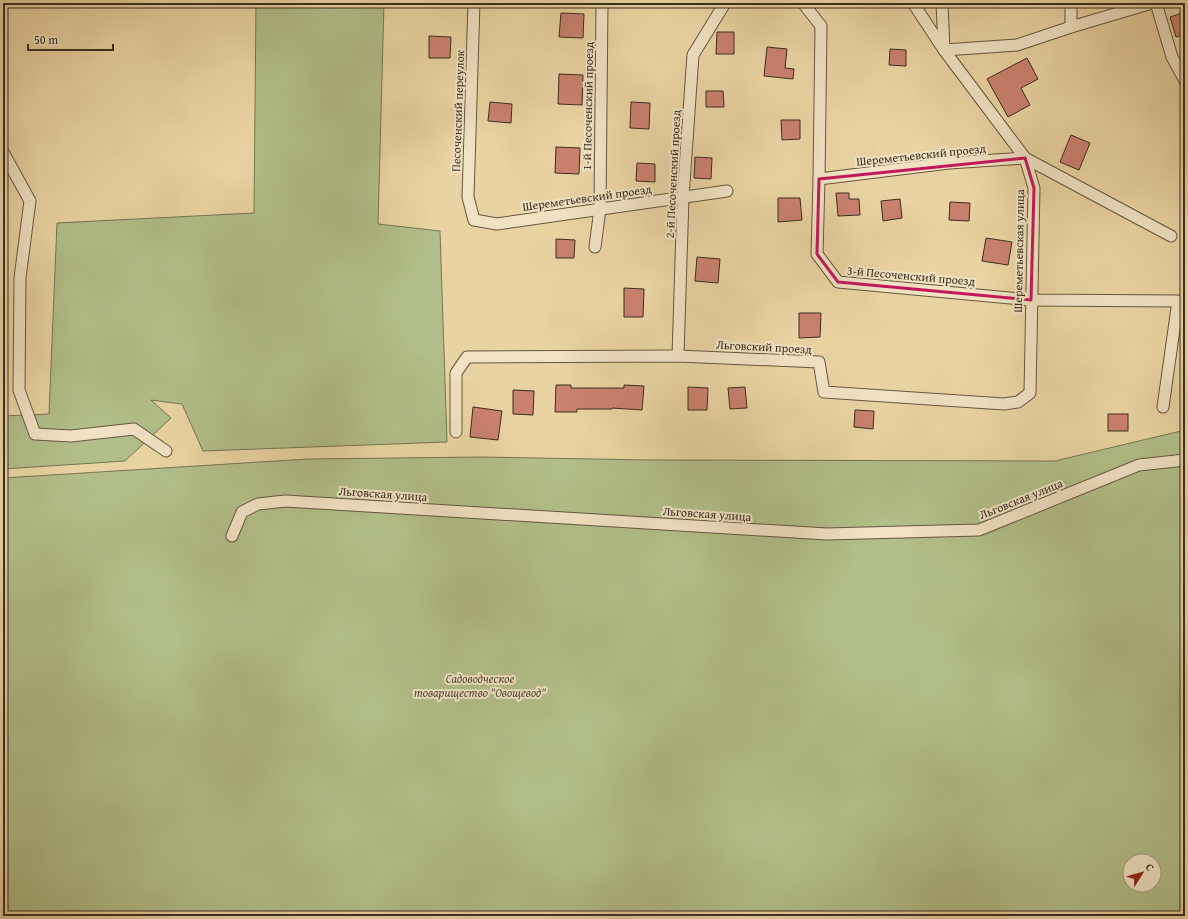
<svg xmlns="http://www.w3.org/2000/svg" width="1188" height="919" font-family="'Gentium Book Plus',serif">
<rect width="100%" height="100%" fill="#ead3a2"/>
<filter id="stains"><feTurbulence type="fractalNoise" baseFrequency=".005" numOctaves="4"/><feColorMatrix values="0 0 0 0 .2 0 0 0 0 .09 0 0 0 0 .02 0 0 0 .5 -.17"/></filter>
<radialGradient id="worn" r=".72"><stop offset=".6" stop-color="#630" stop-opacity="0"/><stop offset="1" stop-color="#630" stop-opacity=".3"/></radialGradient>
<g fill="#b1be89" stroke="#757654" fill-rule="evenodd">
<path d="M256,3H384L378,224L440,231L447,442L203,451L182,404L151,400L171,418L125,461L3,469V416L49,414L57,223L254,213Z"/>
<path d="M1185,430V916H3V478L308,459L481,457L650,460L1055,461ZM1130,861H1154V885H1130Z"/>
</g>
<g fill="#ca816f" stroke="#392e20">
<path d="M1185,12V34L1176,37L1170,17Z"/>
<path d="M561,13L584,14L583,38L559,37Z"/>
<path d="M717,32H734V54H716Z"/>
<path d="M429,36L451,37L450,58H429Z"/>
<path d="M767,47L787,49L785,68L794,69L793,79L764,76Z"/>
<path d="M890,49L906,50V66L889,65Z"/>
<path d="M1027,58L1038,79L1021,88L1030,105L1008,117L987,79Z"/>
<path d="M559,74L583,75L582,105L558,104Z"/>
<path d="M706,91H723L724,107H706Z"/>
<path d="M490,102L512,104L511,123L488,121Z"/>
<path d="M631,102L650,103L649,129L630,128Z"/>
<path d="M781,120H800V139L782,140Z"/>
<path d="M1071,135L1090,143L1079,170L1060,162Z"/>
<path d="M556,147L580,148L579,174L555,173Z"/>
<path d="M695,157L712,158L711,179L694,178Z"/>
<path d="M637,163L655,164V182L636,181Z"/>
<path d="M836,193H849V199H859L860,215L838,216Z"/>
<path d="M778,198H800L802,220L778,222Z"/>
<path d="M900,199L902,218L883,221L881,201Z"/>
<path d="M950,202L970,203L969,221L949,220Z"/>
<path d="M986,238L1012,242L1008,265L982,261Z"/>
<path d="M556,239L575,240L574,258H556Z"/>
<path d="M697,257L720,259L718,283L695,281Z"/>
<path d="M624,288L644,289L643,317H624Z"/>
<path d="M799,313H821L820,337L799,338Z"/>
<path d="M556,385H571V388H624V385L644,386L642,410L612,408V409H577V412H555Z"/>
<path d="M688,387L708,388L707,410H688Z"/>
<path d="M745,387L747,408L730,409L728,388Z"/>
<path d="M513,390L534,391L533,415L513,414Z"/>
<path d="M473,407L502,411L498,440L470,437Z"/>
<path d="M855,410L874,411L873,429L854,427Z"/>
<rect x="1108" y="414" width="20" height="17"/>
</g>
<g fill="none" stroke-linecap="round" stroke-linejoin="round">
<g stroke="#655740" stroke-width="13">
<g id="minor">
<path d="M474,3L468,197L474,220L497,224L727,191"/>
<path d="M803,3L821,26L819,179L817,254L838,282L1031,300L1178,301L1163,407"/>
<path d="M942,3L944,49"/>
<path d="M1156,3L1172,57L1185,81"/>
<path d="M1071,27V3"/>
<path d="M944,50L1017,45L1071,27L1152,3"/>
<path d="M3,152L30,201L20,278L19,390L35,434L71,436L134,429L166,451"/>
<path d="M1025,158L1171,236"/>
<path d="M819,179L949,163L1025,158"/>
<path d="M595,247L600,209L602,3"/>
<path d="M678,356L683,197L693,55L725,3"/>
<path d="M456,432V373L467,357L678,356L819,362L824,392L1004,404L1018,402L1030,393L1034,188L1025,158L944,50L913,3"/>
<path d="M232,536L242,512L258,504L285,501L827,534L979,530L1139,465L1185,460"/>
</g>
</g>
<use href="#minor" stroke="#f1e2c3" stroke-width="11"/>
</g>
<path fill="none" stroke="#c2185b" stroke-width="3" stroke-linejoin="round" d="M1025,158L1034,188L1031,300L838,282L817,254L819,179Z"/>
<g text-anchor="middle" stroke-width="4" stroke-linejoin="round" paint-order="stroke">
<g font-size="12" fill="#392e20" stroke="#f1e2c3">
<text transform="translate(588 106) rotate(-89)" y="4">1-й Песоченский проезд</text>
<text transform="translate(458 111) rotate(-88)" y="4">Песоченский переулок</text>
<text transform="translate(921 155) rotate(-6)" y="4">Шереметьевский проезд</text>
<text transform="translate(673 174) rotate(-87)" y="4">2-й Песоченский проезд</text>
<text transform="translate(587 198) rotate(-8)" y="4">Шереметьевский проезд</text>
<text transform="translate(1019 251) rotate(-89)" y="4">Шереметьевская улица</text>
<text transform="translate(911 276) rotate(5)" y="4">3-й Песоченский проезд</text>
<text transform="translate(764 347) rotate(3)" y="4">Льговский проезд</text>
<text transform="translate(383 494) rotate(4)" y="4">Льговская улица</text>
<text transform="translate(1021 499) rotate(-22)" y="4">Льговская улица</text>
<text transform="translate(707 514) rotate(4)" y="4">Льговская улица</text>
</g>
<g font-size="12" font-style="italic" fill="#514b35" stroke="#f1e2c3">
<text x="480" y="683">Садоводческое<tspan x="480" dy="14">товарищество "Овощевод"</tspan></text>
</g>
</g>
<rect width="1188" height="919" fill="none" stroke="#ead3a2" stroke-width="16"/>
<rect x="4" y="4" width="1180" height="911" fill="none" stroke="#392e20" stroke-width="2"/>
<rect x="8" y="8" width="1172" height="903" fill="none" stroke="#392e20"/>
<g transform="translate(1142 873) rotate(53)"><circle r="19" fill="#f1e2c3" stroke="#a79a82"/>
<path d="M0-3L7 15L0 10L-7 15Z" fill="#8f2418"/>
<text y="-6" font-size="11" font-weight="bold" text-anchor="middle" fill="#392e20">С</text>
</g>
<path d="M28 44v6h85v-6" fill="none" stroke="#392e20" stroke-width="2"/>
<text x="34" y="44" font-size="12" fill="#392e20" stroke="#f1e2c3" stroke-width="3" paint-order="stroke">50 m</text>
<rect width="100%" height="100%" filter="url(#stains)"/>
<rect width="100%" height="100%" fill="url(#worn)"/>
</svg>
